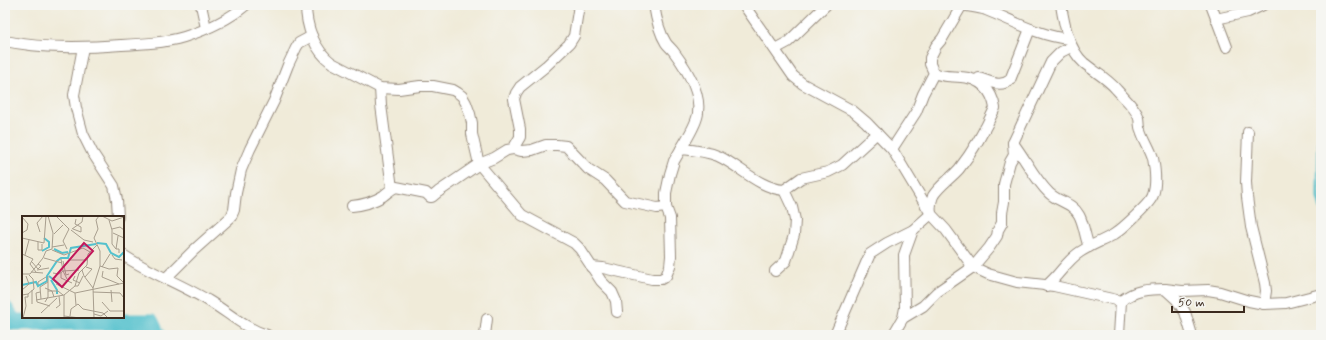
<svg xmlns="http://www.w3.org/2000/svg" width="1326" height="340" font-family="Mynerve,sans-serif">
<rect width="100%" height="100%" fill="#f6f6f2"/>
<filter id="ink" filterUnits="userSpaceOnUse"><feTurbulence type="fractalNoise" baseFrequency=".025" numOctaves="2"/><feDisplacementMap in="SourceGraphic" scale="8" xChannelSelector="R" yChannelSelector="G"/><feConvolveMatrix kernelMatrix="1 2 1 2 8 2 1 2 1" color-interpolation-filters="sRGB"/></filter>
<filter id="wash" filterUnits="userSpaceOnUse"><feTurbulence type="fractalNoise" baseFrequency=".012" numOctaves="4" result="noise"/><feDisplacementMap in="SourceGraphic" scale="16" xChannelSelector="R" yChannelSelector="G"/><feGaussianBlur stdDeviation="0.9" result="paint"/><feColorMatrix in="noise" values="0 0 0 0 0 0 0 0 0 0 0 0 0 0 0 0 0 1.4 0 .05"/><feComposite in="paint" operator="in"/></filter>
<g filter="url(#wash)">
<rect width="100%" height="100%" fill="#f0ebd9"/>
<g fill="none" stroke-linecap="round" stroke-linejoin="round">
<path stroke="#54c1cd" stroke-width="3" d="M1321,101L1319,106L1318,198L1321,209"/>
<path stroke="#54c1cd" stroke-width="17" d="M5,309L14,322H151L157,335"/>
</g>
</g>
<g filter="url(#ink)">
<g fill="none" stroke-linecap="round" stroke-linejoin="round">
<g stroke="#968a7c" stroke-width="12">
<g id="minor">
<path d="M201,5L206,28"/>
<path d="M306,5C306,26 314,50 332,63L380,88L399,89L420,86H433L453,90L458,93L462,96L466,103L470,114L472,123V134L479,164L522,215L574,243L580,249L601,281L612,292L616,301L617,312"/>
<path d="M654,5C656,18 659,32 666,43C668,46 672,49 674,52C686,68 701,92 698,113C697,124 686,140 681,149"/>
<path d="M744,5L793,76L803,84L853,111L866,122L892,149L931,214L946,230L973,267L937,292L923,306L903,318L893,335"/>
<path d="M962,5C970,7 979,7 986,10C1014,21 1039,36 1069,39"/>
<path d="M1211,5L1227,47"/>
<path d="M1216,19L1248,12L1263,5"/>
<path d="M5,41C43,49 82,48 121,45C142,44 164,43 184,37C206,30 228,20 246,5"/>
<path d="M83,47L74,95L76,108L83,134L92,152L114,186L117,200L118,217"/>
<path d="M1071,47L1061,52L1051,62L1013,143L1014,155L1010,162L1004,184V202L1002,213V223L998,230L997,236L989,248L973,267L988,274L1017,282L1054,286L1121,301L1119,335"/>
<path d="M775,49L788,42L826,5"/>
<path d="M979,78C989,81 1000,88 1010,80L1030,29"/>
<path d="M380,88L381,105L392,188"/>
<path d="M1248,132L1246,182L1247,197L1251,227L1265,283L1266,291L1264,304"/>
<path d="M1013,143C1026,160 1034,178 1049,193C1058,202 1072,202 1079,215C1084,224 1085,237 1089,247"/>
<path d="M513,149L520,137V129L514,99L516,93L520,87L546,66L569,44L574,36L579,5"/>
<path d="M892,149L916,112L923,94L934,73L930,64V58L936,46L942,39L962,5"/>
<path d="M352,206C364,205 373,202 383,196C387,193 391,189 396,187L426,193L430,197H432L438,192L479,164L494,158L507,150L513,149L521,151L532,150L546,145H557L566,146L588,169L605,180L625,201L657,208L666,207"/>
<path d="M123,255C150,273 181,284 209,301C229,313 244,328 267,335"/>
<path d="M591,267L603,268L652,279H661L666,276L670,266L671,256L670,218L666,207V193L670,174L674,161L681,149C693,150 706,151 718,156C740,166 759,188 784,190L801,178L828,172L842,165L877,133"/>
<path d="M775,271L786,261L794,235L795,220L792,207L784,190"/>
<path d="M166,278L194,250L231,217L234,210L236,193L241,170L250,149L274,101L288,65L296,48L299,43L312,36"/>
<path d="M1046,286C1059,276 1066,261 1080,252C1091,245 1102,241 1113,235C1121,230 1151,203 1153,195C1157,184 1155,169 1153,158C1150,148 1144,140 1141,130C1139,127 1140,122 1139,118C1136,108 1124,98 1117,90C1108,79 1095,72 1084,63C1069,50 1064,24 1061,5"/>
<path d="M1165,289L1182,291L1208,290L1220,292L1249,301L1264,304L1286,303L1321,294"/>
<path d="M1121,301C1134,290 1149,289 1165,289L1176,299L1185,312L1192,335"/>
<path d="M903,318L905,308L904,255L913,230"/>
<path d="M485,335L487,319"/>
<path d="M835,335L870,254L887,243L913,230L931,214C930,207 930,203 933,196C938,187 951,178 959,169C974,150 985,130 995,108C992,90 980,78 961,77C952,76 943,77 934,73"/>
</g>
</g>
<use href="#minor" stroke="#fff" stroke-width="10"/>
</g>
</g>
<g transform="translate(22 216)">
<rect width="102" height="102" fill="#f0ebd9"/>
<path fill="none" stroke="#54c1cd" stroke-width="2" d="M75,27L84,28L89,37L97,41L102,36M32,33L40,37L46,36M20,35L27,31V26L22,22M27,60L38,69M29,64L35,74V78M0,69L14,66L16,70L25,65V60L35,45L39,42H46L49,32L74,28"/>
<path fill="none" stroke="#a89e8e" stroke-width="1" d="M34,0L47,13M80,0L90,5L102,1M0,1L6,8L5,14L0,17M87,4L90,14V28L94,33H97V37M50,13L60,6L61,0M51,13L59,16V11L53,8L54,3M90,13L98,11L102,14M49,14L62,24L71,26M18,16L15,7L21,0M91,17L102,22M32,18L41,9M0,22L22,27L24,0M16,26V34H20V28M30,31L42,29M45,33L41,25L47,13M94,33L96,20M30,34L42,39L61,32L68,36M0,38L11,43L8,48L14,56M3,39L7,24M90,39L93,43L100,44M22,42L40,47M39,43L41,55L57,54M48,44H65M41,45L44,59L47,58M10,46L16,53L19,50L16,48M78,50L87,53L96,52L95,60L102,67M80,51L88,38M15,54L27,52M60,54L62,60L71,72M81,55L80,61L97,68M9,56L21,57M39,56V62L50,67M31,57L37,58L41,55L45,63M0,58H8L21,42L24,35L30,33L31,17L26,0M53,60L51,64L58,67M63,61L70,53L64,51M34,68L53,77L102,67M16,69V66L24,61M53,70H56L61,60M23,72L30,75L32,81M0,74L7,68L4,60M10,74V88M89,74L90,86M26,75H36L41,79M18,76L14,77L15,86L28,90M71,76L98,77L102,82M53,77L54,89M0,79L6,78L12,73L11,63L7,59M19,83L18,71L26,66M14,84L42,79M23,86L26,81V60M80,86L88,95H102M34,92L38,89L37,80M19,97L35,82M72,98L79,100L86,95M42,100L58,102M48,100L49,93L56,88L61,93L81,97L86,102M1,102L4,90L3,81H6V78M42,102V79L53,70L57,57L65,49L66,38L75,29M72,102L71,72L78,50V35L72,22L76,13L74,4L77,0"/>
<path fill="#c2185b" fill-opacity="0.15" stroke="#c2185b" stroke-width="2" d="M62,27L71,35L40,71L31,63Z"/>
<rect width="102" height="102" fill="none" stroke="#3b2a1e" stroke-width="2"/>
</g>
<rect width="1326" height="340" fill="none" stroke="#f6f6f2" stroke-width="20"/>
<path d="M1172 306v6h72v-6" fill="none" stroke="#3b2a1e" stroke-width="2"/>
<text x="1178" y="306" font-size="12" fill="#3b2a1e" stroke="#f6f6f2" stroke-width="3" paint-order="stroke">50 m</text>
</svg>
